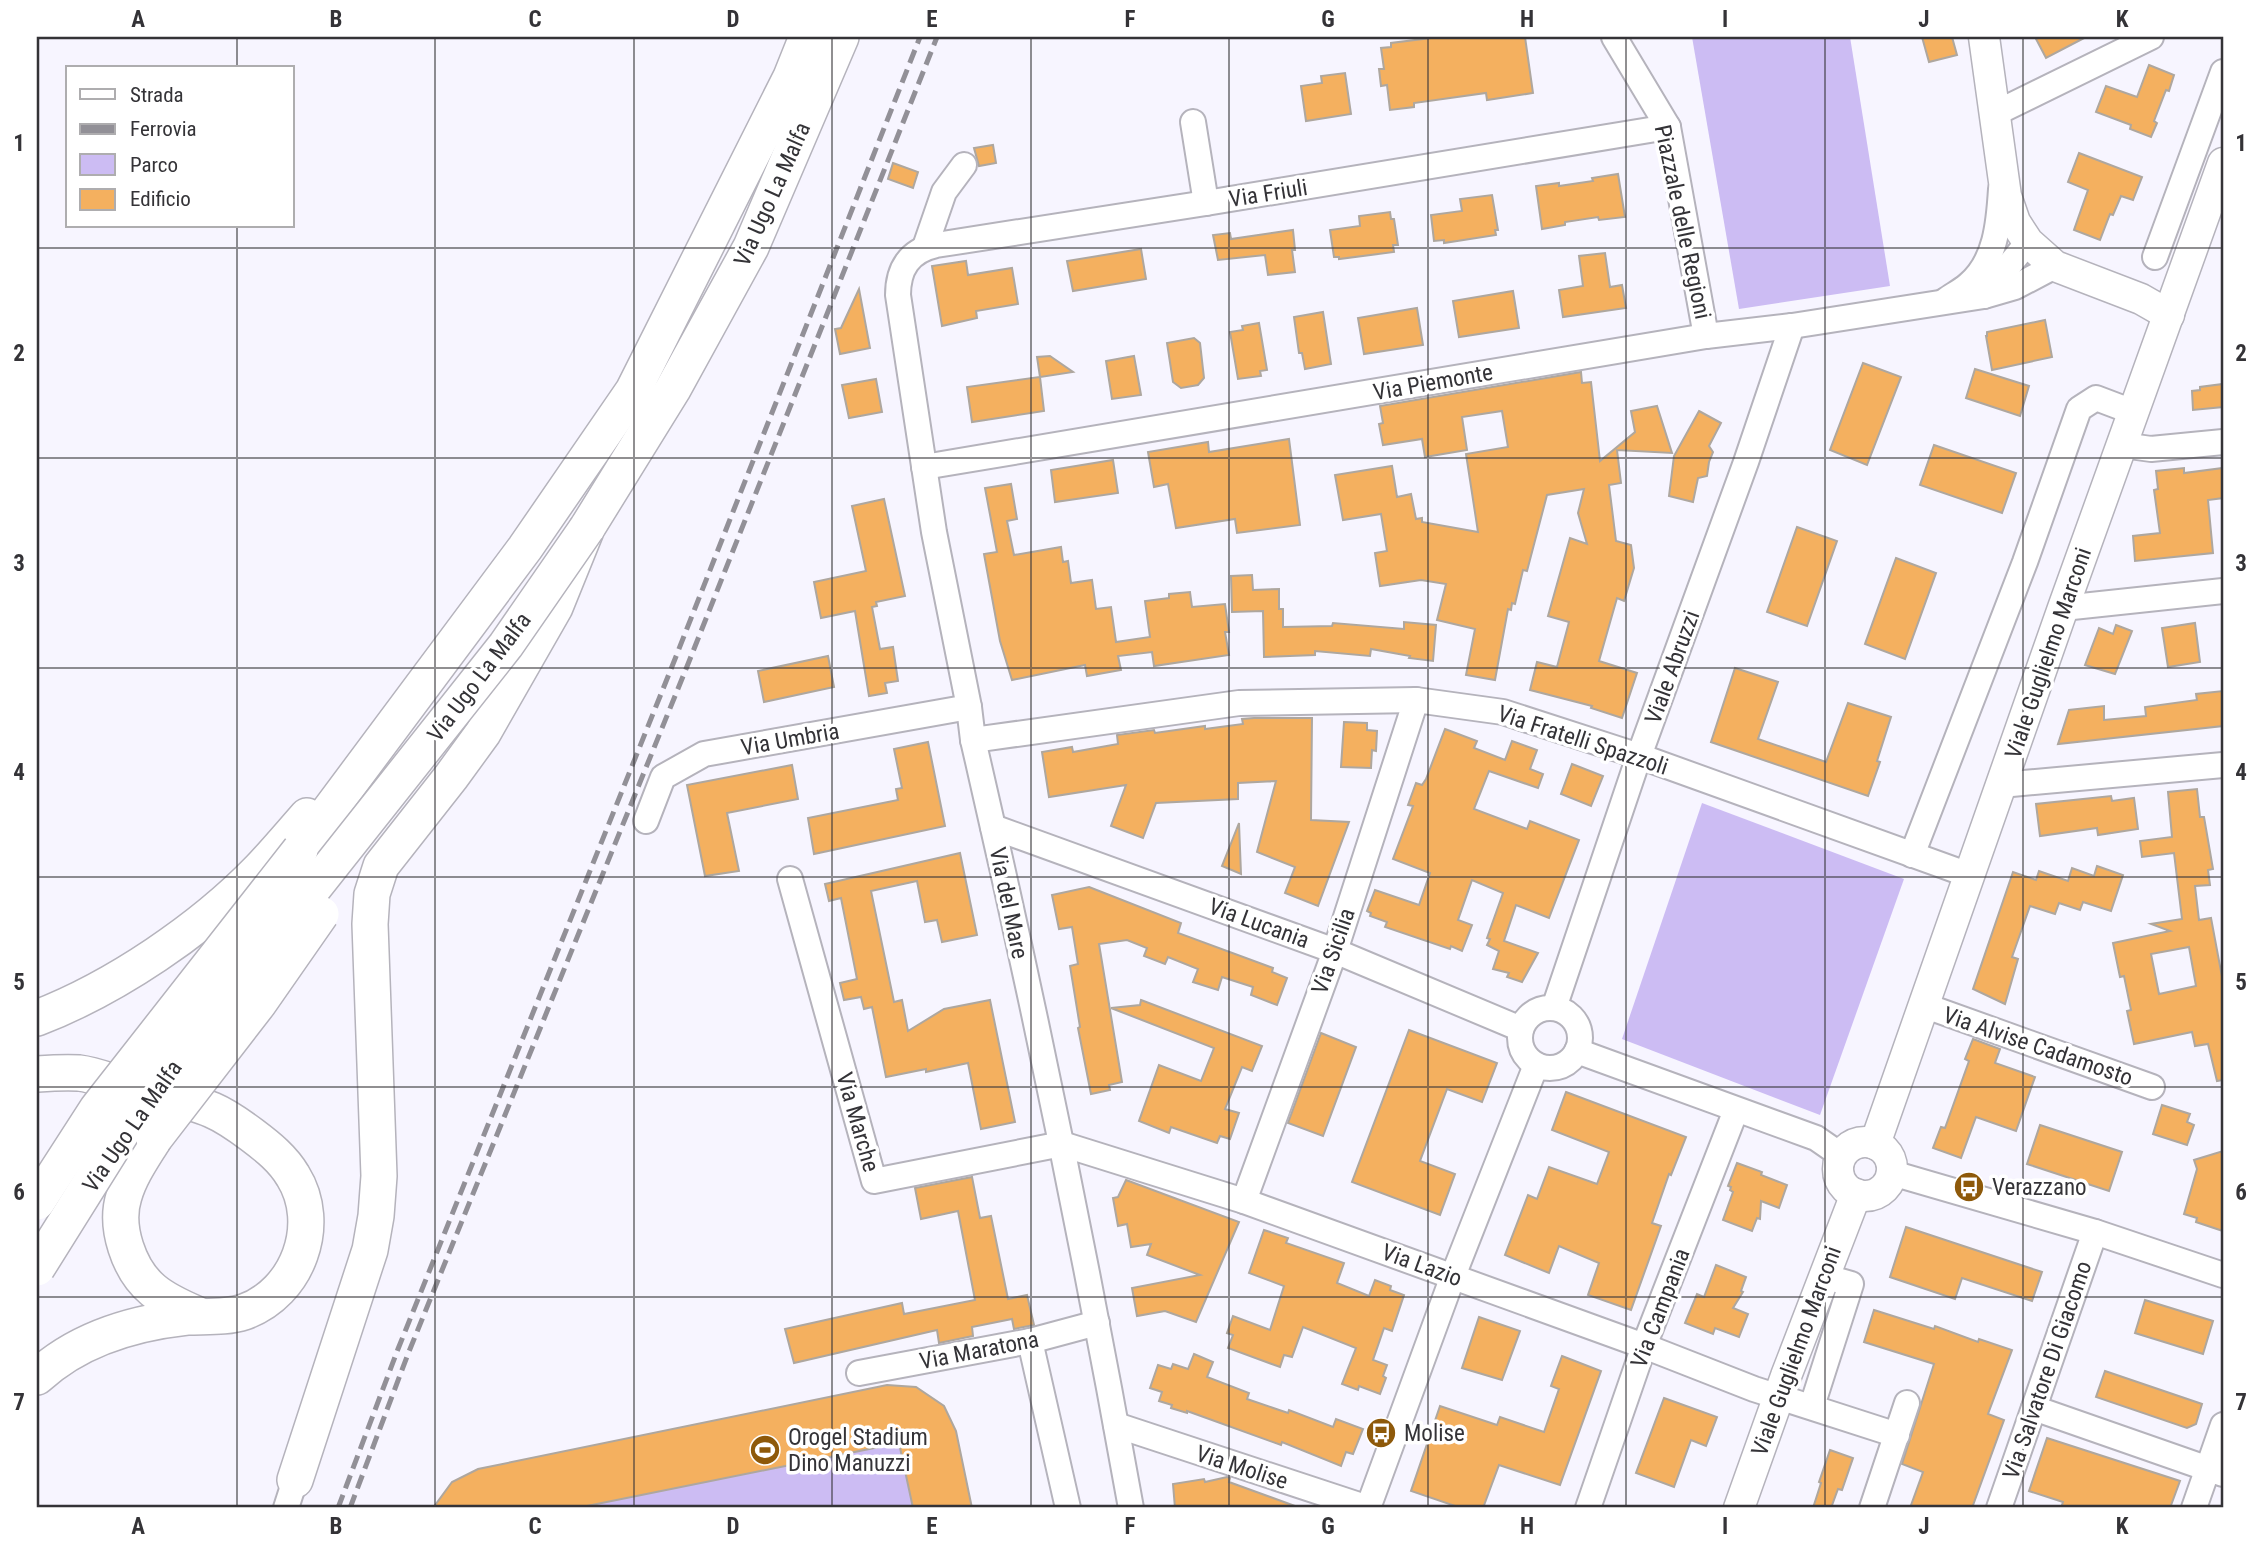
<svg xmlns="http://www.w3.org/2000/svg" width="2260" height="1545" font-family="'Roboto Condensed',sans-serif">
<rect width="100%" height="100%" fill="#f7f5ff"/>
<g fill="#ccbcf3">
<path d="M1692,37H1850L1890,286L1739,309Z"/>
<path d="M1702,803L1904,879L1820,1115L1622,1039Z"/>
<path d="M916,1387L944,1406L956,1431L972,1508H433L452,1482L478,1469Z"/>
</g>
<g fill="#f4b05f" stroke="#aea79f" stroke-width="2" fill-rule="evenodd">
<path d="M1439,37H1525L1533,93L1487,100L1486,93L1414,103V107L1390,110L1387,85L1381,86L1379,69H1384L1381,48L1391,47V43Z"/>
<path d="M1922,37H1952L1957,55L1929,62Z"/>
<path d="M2035,37H2086L2046,58Z"/>
<path d="M2149,65L2174,75L2169,91L2166,90L2154,121L2157,123L2151,137L2130,129L2131,125L2096,112L2106,86L2137,97Z"/>
<path d="M1345,73L1351,114L1306,121L1301,86L1322,83L1321,76Z"/>
<path d="M993,145L996,163L979,166L974,148Z"/>
<path d="M2079,153L2142,177L2133,200L2121,196L2113,215L2110,214L2100,240L2074,230L2088,190L2068,182Z"/>
<path d="M893,163L918,172L913,188L888,179Z"/>
<path d="M1618,174L1625,217L1599,220L1598,217L1565,222V225L1542,229L1536,186L1559,183V186L1593,181L1592,178Z"/>
<path d="M1492,195L1498,230H1495L1496,235L1444,243V240L1434,241L1431,215L1462,211L1460,199Z"/>
<path d="M1390,212L1391,219H1394L1398,245H1393L1394,252L1339,259V257H1334L1330,230L1360,226L1359,216Z"/>
<path d="M1293,230L1295,250H1292L1295,272L1268,275L1265,255L1218,260L1213,235L1230,233L1231,239Z"/>
<path d="M1141,249L1146,279L1073,291L1067,261Z"/>
<path d="M1605,253L1610,287L1622,285L1626,308L1563,317L1559,290L1583,286L1579,256Z"/>
<path d="M966,261L968,275L1012,268L1018,304L976,311L977,318L942,326L932,266Z"/>
<path d="M859,289L870,348L840,354L835,329L841,328Z"/>
<path d="M1513,291L1519,328L1459,337L1453,301Z"/>
<path d="M1417,308L1423,345L1364,354L1358,318Z"/>
<path d="M1323,312L1331,364L1305,369L1302,353H1299L1294,317Z"/>
<path d="M2045,320L2052,357L1992,370L1986,336H1987V332Z"/>
<path d="M1259,323L1267,370L1260,371L1261,376L1238,379L1230,332L1243,330L1242,326Z"/>
<path d="M1194,338L1200,343L1204,378L1198,385L1181,388L1173,382L1167,343Z"/>
<path d="M1050,356L1073,372L1040,377L1044,411L972,422L967,387L1040,377L1037,357Z"/>
<path d="M1134,356L1141,395L1112,399L1106,361Z"/>
<path d="M1863,363L1901,377L1867,465L1830,450Z"/>
<path d="M1975,369L2029,386L2020,416L1966,398Z"/>
<path d="M1581,372L1582,383L1591,382L1600,461L1635,432L1631,411L1657,406L1672,453L1617,450L1621,483L1609,485L1616,541L1631,545L1634,568L1624,601L1617,598L1599,661L1637,673L1622,718L1591,708L1592,706L1530,690L1537,662L1557,667L1569,622L1548,616L1570,538L1587,544L1578,513L1584,489L1547,495L1527,571L1523,570L1515,604L1512,603L1511,610L1508,609L1495,680L1466,675L1475,629L1437,620L1446,584L1421,580L1380,586L1375,553L1387,551L1381,514L1343,520L1335,475L1392,466L1397,497L1411,494L1416,519L1422,518V522L1478,532L1466,454L1508,447L1502,411L1462,417L1467,450L1425,457L1422,439L1383,445L1379,424L1383,423L1380,406Z"/>
<path d="M876,379L882,412L849,418L842,385Z"/>
<path d="M2223,384V407L2193,410L2192,391L2200,390V387Z"/>
<path d="M1699,411L1721,423L1709,446L1713,452L1709,462L1707,476L1698,478L1693,502L1669,496L1674,456Z"/>
<path d="M1289,439L1300,525L1237,533L1235,519L1176,528L1168,484L1154,487L1148,452L1208,442L1209,452Z"/>
<path d="M1934,445L2016,473L2002,513L1920,485Z"/>
<path d="M1113,460L1118,493L1055,502L1051,470Z"/>
<path d="M2184,468V473L2223,468V498L2208,500L2213,553L2135,561L2133,536L2160,533L2154,490L2158,489L2156,471Z"/>
<path d="M1011,484L1017,519L1007,521L1014,555L1061,547L1063,562L1068,561L1071,583L1092,580L1096,609L1111,607L1116,642L1150,637L1145,601L1169,598V594L1190,592L1192,607L1225,604L1229,632H1225L1229,655L1154,666L1152,652L1118,656L1121,670L1087,676L1085,665L1012,680L1000,641L984,554L997,552L985,488Z"/>
<path d="M884,499L905,596L876,602L877,606L872,607L880,649L893,647L898,681L885,683L887,693L869,696L855,611L821,618L814,582L866,571L852,506Z"/>
<path d="M1797,527L1837,541L1807,626L1767,612Z"/>
<path d="M1896,558L1936,573L1905,659L1865,644Z"/>
<path d="M1252,575L1253,590L1279,589V609H1283V627L1332,626L1333,623L1404,629V622L1436,625L1433,661L1409,658L1410,656L1371,649L1370,656L1315,651V655L1264,657L1263,611L1232,612L1231,576Z"/>
<path d="M2195,623L2200,662L2168,667L2162,628Z"/>
<path d="M2116,625L2132,631L2115,674L2085,665L2099,628L2113,634Z"/>
<path d="M828,656L834,687L764,702L758,671Z"/>
<path d="M1735,668L1778,682L1758,739L1826,762L1848,703L1891,717L1877,761L1880,762L1868,796L1711,742Z"/>
<path d="M2223,691V726L2058,744L2069,710L2104,706V720L2146,716L2145,707L2197,700L2196,694Z"/>
<path d="M1254,718H1312L1311,820L1349,822L1318,906L1285,893L1295,867L1257,852L1276,781L1238,783V799L1156,803L1143,838L1111,826L1126,785L1049,797L1042,752L1072,747L1073,752L1118,744L1117,735L1154,730L1155,733L1205,726V729L1243,724L1242,719Z"/>
<path d="M1344,722L1367,723V730L1377,731L1376,751L1372,750L1371,768L1341,767Z"/>
<path d="M1445,729L1477,741L1474,748L1505,760L1512,741L1537,750L1530,769L1543,774L1538,788L1489,771L1474,809L1527,829L1530,821L1579,840L1549,918L1516,905L1504,941L1538,953L1522,982L1507,977L1509,973L1493,969L1499,951L1487,945L1490,939L1487,938L1503,893L1472,880L1458,920L1472,925L1462,951L1451,946L1450,949L1385,927L1387,922L1370,916L1371,913L1367,911L1375,890L1419,905L1430,873L1393,859L1413,806L1408,805L1416,783L1422,785L1426,779Z"/>
<path d="M928,742L945,826L814,854L808,818L898,800L896,789L902,788L894,749Z"/>
<path d="M1572,764L1603,776L1591,806L1561,794Z"/>
<path d="M792,765L798,799L727,813L739,871L705,876L687,785Z"/>
<path d="M2197,789L2200,817H2204L2213,869L2208,870L2210,885L2195,886L2199,920L2211,918L2223,982V1080L2217,1081L2208,1044L2195,1046L2192,1032L2134,1044L2127,1011L2131,1010L2124,976L2120,977L2113,943L2170,931L2151,924L2182,919L2174,853L2142,857L2140,841L2172,837L2168,792ZM2189,947L2196,986L2159,994L2151,954Z"/>
<path d="M2111,796L2112,801L2134,798L2138,829L2098,835L2097,828L2040,836L2036,804Z"/>
<path d="M1239,823L1241,874L1222,866Z"/>
<path d="M960,853L977,935L942,942L937,920L925,922L917,881L871,891L894,1002L902,1000L908,1031L944,1009L990,1000L1015,1122L981,1129L968,1063L926,1072V1069L886,1077L872,1007L864,1009L861,997L844,1000L840,983L857,979L841,898L829,901L825,884Z"/>
<path d="M2097,866L2123,875L2111,911L2083,902L2080,910L2059,903L2055,914L2030,906L2012,957L2018,959L2005,1004L1973,989L2013,872L2036,880L2039,871L2068,881L2072,868L2094,876Z"/>
<path d="M1089,887L1181,923L1178,933L1273,968L1272,972L1287,978L1277,1005L1251,995L1253,987L1222,977L1218,990L1193,982L1198,969L1168,957L1165,964L1144,956L1147,948L1127,940L1099,944L1122,1082L1109,1085L1110,1090L1091,1094L1078,1028L1080,1027L1070,966L1078,964L1072,927L1059,929L1052,895Z"/>
<path d="M1141,1000L1262,1046L1252,1071L1242,1067L1225,1109L1239,1113L1230,1139L1220,1136L1217,1143L1171,1127L1169,1133L1139,1121L1159,1065L1201,1081L1214,1048L1111,1008L1140,1005Z"/>
<path d="M1409,1030L1497,1063L1482,1102L1447,1089L1420,1161L1455,1174L1440,1215L1352,1182Z"/>
<path d="M1321,1033L1356,1047L1323,1136L1288,1123Z"/>
<path d="M1973,1039L2000,1049L1995,1063L2035,1077L2016,1131L1976,1117L1961,1158L1933,1148L1941,1127L1945,1128L1969,1061L1965,1059Z"/>
<path d="M1566,1092L1686,1137L1671,1175L1669,1174L1652,1223L1661,1226L1631,1310L1588,1295L1599,1263L1559,1246L1549,1273L1505,1255L1528,1195L1537,1199L1549,1167L1597,1184L1609,1152L1552,1130Z"/>
<path d="M2162,1105L2190,1114L2187,1122L2194,1125L2187,1145L2153,1134Z"/>
<path d="M2040,1125L2122,1152L2109,1191L2027,1164Z"/>
<path d="M2223,1151V1231L2196,1222L2197,1218L2184,1214L2197,1169L2194,1160Z"/>
<path d="M1737,1163L1762,1172L1761,1175L1787,1185L1779,1208L1761,1201L1760,1219L1757,1218L1752,1231L1723,1220L1733,1192L1730,1190L1731,1187L1728,1186Z"/>
<path d="M972,1177L980,1218L991,1216L1008,1299L1027,1295L1034,1325L1014,1329L1012,1319L972,1327L973,1336L939,1343L937,1330L794,1363L785,1329L902,1303L904,1314L975,1300L958,1211L921,1219L915,1188Z"/>
<path d="M1126,1180L1239,1222L1196,1322L1165,1311L1137,1316L1132,1288L1200,1275L1147,1255L1151,1244L1131,1247L1127,1224L1118,1226L1113,1198L1118,1197Z"/>
<path d="M1906,1227L2042,1272L2032,1301L1962,1278L1955,1299L1890,1277Z"/>
<path d="M1264,1230L1288,1238L1286,1243L1344,1263L1337,1283L1369,1296L1375,1280L1391,1286L1390,1290L1404,1295L1392,1331L1384,1328L1373,1360L1387,1365L1383,1376L1386,1378L1380,1394L1359,1386L1358,1390L1342,1384L1356,1348L1303,1327L1292,1357L1284,1355L1280,1367L1228,1348L1233,1335L1227,1333L1233,1316L1270,1330L1284,1286L1249,1273Z"/>
<path d="M1716,1265L1746,1277L1741,1291L1743,1292L1733,1308L1748,1314L1739,1337L1715,1328L1713,1334L1685,1323L1697,1294L1704,1297Z"/>
<path d="M2145,1300L2213,1321L2203,1354L2135,1333Z"/>
<path d="M1874,1310L1934,1329L1935,1326L1978,1342L1979,1339L2012,1350L1988,1414L2004,1420L1972,1508H1910L1923,1472L1902,1464L1934,1364L1864,1342Z"/>
<path d="M1479,1317L1520,1331L1502,1380L1462,1368Z"/>
<path d="M1194,1354L1213,1362L1207,1377L1249,1393L1247,1399L1288,1413L1289,1410L1333,1427L1336,1419L1363,1429L1353,1454L1346,1452L1341,1466L1282,1442L1281,1445L1187,1411V1413L1171,1408L1172,1405L1159,1401L1162,1392L1150,1388L1158,1365L1171,1369L1173,1364L1188,1369Z"/>
<path d="M1562,1356L1601,1371L1560,1485L1499,1465L1483,1508H1461L1411,1491L1440,1406L1497,1425L1500,1417L1544,1432L1559,1389L1551,1386Z"/>
<path d="M2105,1371L2202,1404L2196,1424L2187,1428L2096,1397Z"/>
<path d="M887,1385L916,1387L944,1406L956,1431L972,1508H913L899,1443L577,1508H433L452,1482L478,1469Z"/>
<path d="M1664,1398L1717,1417L1706,1446L1691,1440L1674,1487L1636,1473Z"/>
<path d="M2047,1438L2180,1481L2170,1508H2061L2063,1502L2029,1491Z"/>
<path d="M1830,1450L1853,1458L1842,1490L1838,1489L1831,1508H1813L1821,1483L1819,1482Z"/>
<path d="M1227,1477L1230,1478L1229,1482L1295,1506V1508H1175L1173,1484L1204,1479L1205,1482Z"/>
</g>
<g fill="none" stroke-linecap="round" stroke-linejoin="round">
<g stroke="#b5b3bc" stroke-width="28">
<g id="minor">
<path d="M1614,37L1668,127L1706,336"/>
<path d="M1996,113L2151,37"/>
<path d="M1193,122L1206,203"/>
<path d="M925,247L944,192L964,165"/>
<path d="M2155,257L2223,72"/>
<path d="M1984,296L2028,242"/>
<path d="M1946,300C1953,295 1961,291 1968,285C1996,262 1999,222 2001,189"/>
<path d="M2122,445L2151,449L2223,442"/>
<path d="M924,467L1706,336L1792,326L1984,296L2015,287L2055,266"/>
<path d="M2063,608L2223,591"/>
<path d="M973,740L1239,703L1416,700L1503,712L1639,756L1969,875"/>
<path d="M2001,785L2223,765"/>
<path d="M646,821L663,777L704,754L969,707"/>
<path d="M993,827L1335,951L1521,1029"/>
<path d="M1912,855L2025,562L2079,409L2096,398L2133,412"/>
<path d="M790,879L874,1181L1062,1144L1244,1201L1644,1346L1754,1389L1897,1435"/>
<path d="M1923,1005L2152,1087"/>
<path d="M1554,1008L1639,756L1746,462L1792,326"/>
<circle cx="1550" cy="1038" r="30"/>
<path d="M1577,1051L1816,1138L1842,1156"/>
<path d="M1892,1173L2095,1232L2223,1275"/>
<path d="M1244,1201L1335,951L1416,700"/>
<path d="M1030,1341L1068,1508"/>
<path d="M859,1373L1030,1341L1097,1323"/>
<path d="M1812,1406L1851,1284L1823,1276"/>
<path d="M2034,1408L2223,1474"/>
<path d="M1116,1425L1368,1508"/>
<path d="M286,1508L295,1480"/>
<path d="M1131,1508C1085,1251 1032,994 973,740L969,707L934,532L898,295C898,269 909,251 936,245L1206,203L1668,127"/>
<path d="M1368,1508L1453,1276L1536,1065"/>
<path d="M1588,1508L1644,1346L1736,1110"/>
<path d="M1872,1508L1907,1403"/>
<path d="M1999,1508L2095,1232"/>
<path d="M2194,1508L2223,1425"/>
</g>
</g>
<g stroke="#b5b3bc" stroke-width="33">
<g id="major">
<path d="M1984,37L2006,196L2015,222L2028,242L2055,266L2141,299L2169,315"/>
<circle cx="1865" cy="1169" r="27"/>
<path d="M1875,1144L2063,608L2223,163"/>
<path d="M1739,1508L1786,1376L1856,1194"/>
</g>
</g>
<g stroke="#b5b3bc" stroke-width="38">
<g id="highway">
<path d="M300,850L525,548L633,391L791,77L807,37"/>
<path d="M37,1018C115,988 202,929 260,869C276,852 292,833 307,816"/>
<path d="M37,1074C51,1073 65,1072 79,1073C96,1075 114,1083 130,1087C157,1095 187,1099 212,1110C226,1116 240,1126 252,1135C268,1147 283,1159 293,1176C323,1224 298,1293 244,1312C226,1318 206,1316 187,1317C132,1323 78,1339 37,1377"/>
<path d="M154,1139C143,1157 130,1175 124,1196C114,1227 129,1270 153,1290C167,1302 185,1309 201,1316"/>
<path d="M295,1480L370,1250L376,1216L379,1176L370,924L372,894L381,866L451,777L483,733L555,607L587,528L673,389L751,247L841,37"/>
</g>
</g>
<use href="#minor" stroke="#fff" stroke-width="24"/>
<use href="#major" stroke="#fff" stroke-width="30"/>
<use href="#highway" stroke="#fff" stroke-width="35"/>
<g stroke="#929097" stroke-width="5" stroke-dasharray="14 7" stroke-linecap="butt">
<path d="M338,1508L398,1349L675,659L920,37"/>
<path d="M350,1508L408,1354L688,664L937,37"/>
</g>
<g stroke="#b5b3bc" stroke-width="38" stroke-linecap="butt">
<g id="highway-bridge">
<path d="M154,1139L259,1003L321,914"/>
<path d="M37,1202L97,1109L300,850"/>
<path d="M37,1268L129,1121L506,645L587,528"/>
</g>
</g>
<use href="#highway-bridge" stroke="#fff" stroke-width="35"/>
</g>
<path fill="none" stroke="#343337" stroke-width="2" stroke-opacity="0.55" d="M237,37V68M435,37V1508M634,37V1508M832,37V1508M1031,37V1508M1229,37V1508M1428,37V1508M1626,37V1508M1825,37V1508M2023,37V1508M237,226V1508M37,248H2223M37,458H2223M37,668H2223M37,877H2223M37,1087H2223M37,1297H2223"/>
<defs>
<g id="bus-disc" transform="scale(1.575)"><circle r="9.5" fill="#8e590a" stroke="#fff"/><path d="M-5-6H5V4H4V6H2V4H-2V6H-4V4H-5ZM-3.5-4V0h7V-4ZM-3.5 1.2v1.5H-2V1.2ZM2 1.2v1.5H3.5V1.2Z" fill="#fff"/></g>
<g id="stadium-disc" transform="scale(1.575)"><circle r="9.5" fill="#8e590a" stroke="#fff"/><path d="M0-5a6.5 5 0 1 0 0 10a6.5 5 0 1 0 0-10ZM-3.5-1.8h7v3.6h-7Z" fill="#fff"/></g>
</defs>
<g fill-rule="evenodd">
<use href="#bus-disc" x="1969" y="1187"/>
<use href="#bus-disc" x="1381" y="1433"/>
<use href="#stadium-disc" x="765" y="1450"/>
</g>
<g text-anchor="middle" stroke-width="7" stroke-linejoin="round" paint-order="stroke">
<g font-size="23" fill="#343337" stroke="#fff">
<text transform="translate(1268 193) rotate(-9)" y="8">Via Friuli</text>
<text transform="translate(772 194) rotate(-66)" y="8">Via Ugo La Malfa</text>
<text transform="translate(1683 222) rotate(78)" y="8">Piazzale delle Regioni</text>
<text transform="translate(1433 382) rotate(-10)" y="8">Via Piemonte</text>
<text transform="translate(2048 653) rotate(-71)" y="8">Viale Guglielmo Marconi</text>
<text transform="translate(1672 667) rotate(-70)" y="8">Viale Abruzzi</text>
<text transform="translate(479 677) rotate(-53)" y="8">Via Ugo La Malfa</text>
<text transform="translate(790 739) rotate(-10)" y="8">Via Umbria</text>
<text transform="translate(1583 740) rotate(18)" y="8">Via Fratelli Spazzoli</text>
<text transform="translate(1009 903) rotate(78)" y="8">Via del Mare</text>
<text transform="translate(1259 923) rotate(20)" y="8">Via Lucania</text>
<text transform="translate(1333 951) rotate(-71)" y="8">Via Sicilia</text>
<text transform="translate(2038 1046) rotate(19)" y="8">Via Alvise Cadamosto</text>
<text transform="translate(858 1122) rotate(74)" y="8">Via Marche</text>
<text transform="translate(132 1126) rotate(-55)" y="8">Via Ugo La Malfa</text>
<text transform="translate(1422 1265) rotate(20)" y="8">Via Lazio</text>
<text transform="translate(1660 1308) rotate(-69)" y="8">Via Campania</text>
<text transform="translate(979 1350) rotate(-11)" y="8">Via Maratona</text>
<text transform="translate(1796 1351) rotate(-70)" y="8">Viale Guglielmo Marconi</text>
<text transform="translate(2047 1370) rotate(-71)" y="8">Via Salvatore Di Giacomo</text>
<text transform="translate(1242 1467) rotate(18)" y="8">Via Molise</text>
</g>
<g font-size="23" fill="#343337" stroke="#fff" text-anchor="start">
<text x="1992" y="1195">Verazzano</text>
<text x="1404" y="1441">Molise</text>
<text x="788" y="1445">Orogel Stadium<tspan x="788" dy="26">Dino Manuzzi</tspan></text>
</g>
</g>
<rect width="2260" height="1545" fill="none" stroke="#ffffff" stroke-width="77"/>
<rect x="66" y="66" width="228" height="161" fill="#ffffff" stroke="#aeadaf" stroke-width="2"/>
<rect x="80" y="89" width="35" height="10" fill="#ffffff" stroke="#aeadaf" stroke-width="2"/>
<text x="130" y="102" font-size="21" fill="#343337">Strada</text>
<rect x="80" y="124" width="35" height="10" fill="#929097" stroke="#aeadaf" stroke-width="2"/>
<text x="130" y="136" font-size="21" fill="#343337">Ferrovia</text>
<rect x="80" y="154" width="35" height="21" fill="#ccbcf3" stroke="#aeadaf" stroke-width="2"/>
<text x="130" y="172" font-size="21" fill="#343337">Parco</text>
<rect x="80" y="189" width="35" height="21" fill="#f4b05f" stroke="#aeadaf" stroke-width="2"/>
<text x="130" y="206" font-size="21" fill="#343337">Edificio</text>
<rect x="38" y="38" width="2184" height="1468" fill="none" stroke="#343337" stroke-width="2.5"/>
<g font-size="23" text-anchor="middle" font-weight="bold" fill="#343337">
<text x="138" y="27">A</text>
<text x="336" y="27">B</text>
<text x="535" y="27">C</text>
<text x="733" y="27">D</text>
<text x="932" y="27">E</text>
<text x="1130" y="27">F</text>
<text x="1328" y="27">G</text>
<text x="1527" y="27">H</text>
<text x="1725" y="27">I</text>
<text x="1924" y="27">J</text>
<text x="2122" y="27">K</text>
<text x="19" y="151">1</text>
<text x="2241" y="151">1</text>
<text x="19" y="361">2</text>
<text x="2241" y="361">2</text>
<text x="19" y="571">3</text>
<text x="2241" y="571">3</text>
<text x="19" y="780">4</text>
<text x="2241" y="780">4</text>
<text x="19" y="990">5</text>
<text x="2241" y="990">5</text>
<text x="19" y="1200">6</text>
<text x="2241" y="1200">6</text>
<text x="19" y="1410">7</text>
<text x="2241" y="1410">7</text>
<text x="138" y="1534">A</text>
<text x="336" y="1534">B</text>
<text x="535" y="1534">C</text>
<text x="733" y="1534">D</text>
<text x="932" y="1534">E</text>
<text x="1130" y="1534">F</text>
<text x="1328" y="1534">G</text>
<text x="1527" y="1534">H</text>
<text x="1725" y="1534">I</text>
<text x="1924" y="1534">J</text>
<text x="2122" y="1534">K</text>
</g>
</svg>
